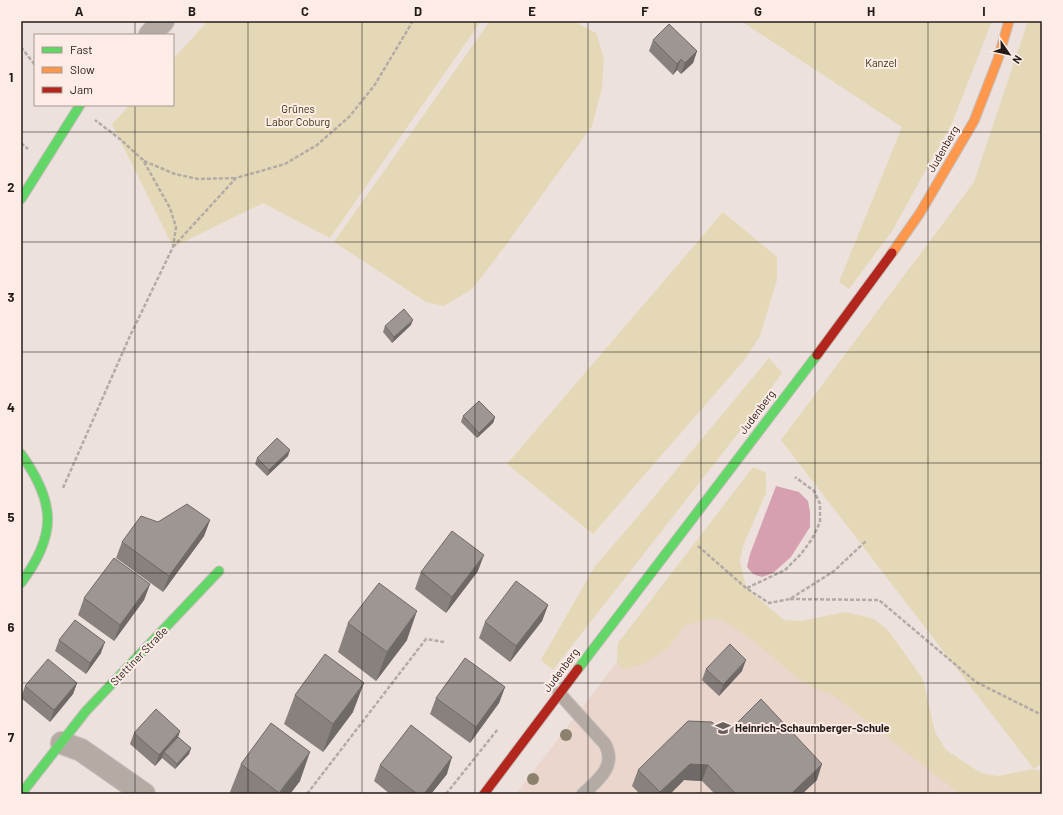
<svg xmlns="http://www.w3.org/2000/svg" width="1063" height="815" font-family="Barlow,sans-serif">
<rect width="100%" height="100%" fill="#ece1dc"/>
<path fill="#ead6cc" d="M682,577L964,794H516Z"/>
<g fill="#e5d8b6">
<path d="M208,21H481L330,238L263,203L173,247L112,124L130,105H173V59Z"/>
<path d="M490,21H573L596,33L604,58L602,88L592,126L494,261L472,289L444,306L426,302L334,242Z"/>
<path d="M741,21H992L953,121L892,231L849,289L839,282L902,127Z"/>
<path d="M1028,21H1042V763L1034,769L1042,772V794H960L836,697L802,682L754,641L722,620L711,618L684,626L669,647L644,664L624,669L617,663L618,643L753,467L766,473V493L743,546L740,561L746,588L784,620L802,621L845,612L874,619L888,630L923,679L935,732L946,750L981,773L998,776L1034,769L781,440L974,182Z"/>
<path d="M723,212L777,257V280L760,336L746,358L593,534L507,464Z"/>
<path d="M769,358L782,373L739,432L553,670L541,660L595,566L634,521Z"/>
</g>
<path fill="#d6a0b1" d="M776,486L799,492L808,501L810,512V527L791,557L773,573L762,577L753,574L747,567L750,554Z"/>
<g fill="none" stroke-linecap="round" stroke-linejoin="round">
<g stroke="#c6beba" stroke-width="14">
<path id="lane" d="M559,693L605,744C617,766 598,780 583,794"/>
</g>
<g stroke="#c6beba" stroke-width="24">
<g id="street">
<path d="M150,35L163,21"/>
<path d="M62,743L81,750L144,794"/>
</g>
</g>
<g stroke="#c6beba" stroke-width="11">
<g id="fast">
<path d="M21,199L80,105"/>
<path d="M21,454C56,503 57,535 21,583"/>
<path d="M578,669L817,355"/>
<path d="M21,794L86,711L219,571"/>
</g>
</g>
<g stroke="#c6beba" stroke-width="11">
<path id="slow" d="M892,253L920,213L974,121L998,59L1009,21"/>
</g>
<g stroke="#c6beba" stroke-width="11">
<g id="jam">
<path d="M817,355L892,253"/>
<path d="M484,794L578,669"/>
</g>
</g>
<g stroke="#b3aba6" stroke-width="2.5" stroke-dasharray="4 2" stroke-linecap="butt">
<path d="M21,47L35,65"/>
<path d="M21,143L28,149"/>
<path d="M144,161L175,174L198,179L236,178"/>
<path d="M173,247L236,178L285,164L317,145L349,117L374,86L413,21"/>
<path d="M63,488L129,338L173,247L176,227L170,208L143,160L120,139L95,120"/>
<path d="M698,546L746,588L769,603L790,599L834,571L866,541"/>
<path d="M747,588L785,570L801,554L812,539L820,522V504L814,491L795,477"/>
<path d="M790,599L879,600L976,682L1042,715"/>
<path d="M307,794L426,639L444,642"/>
<path d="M446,794L498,729"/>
</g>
<use href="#lane" stroke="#b4aba4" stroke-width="12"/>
<use href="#street" stroke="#b4aba4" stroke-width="22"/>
<use href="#fast" stroke="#63d668" stroke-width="9"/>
<use href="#slow" stroke="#ff974d" stroke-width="9"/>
<use href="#jam" stroke="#b3261e" stroke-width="9"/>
</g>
<g fill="#8b816d">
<circle cx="566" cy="735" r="6"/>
<circle cx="533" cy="779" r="6"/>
</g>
<g fill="#88817e">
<path d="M653,40L697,51L693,63L681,74L677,70L673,75L649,51Z"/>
<path d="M411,325L392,343L383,332L385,326Z"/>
<path d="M463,416L495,417L493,423L477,438L461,422Z"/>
<path d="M288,456L267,476L255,464L257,458Z"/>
<path d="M210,520L204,536L163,592L116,558L122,542L158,522Z"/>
<path d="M478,571L446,613L415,589L421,572Z"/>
<path d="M150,584L144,600L114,641L78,615L84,598Z"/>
<path d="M548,605L542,621L510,662L479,638L485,622Z"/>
<path d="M348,623L407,640L376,681L338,652Z"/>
<path d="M59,640L101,653L86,674L55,651Z"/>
<path d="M706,669L742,671L719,696L702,680Z"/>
<path d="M77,683L73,694L50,722L21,698L25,686Z"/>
<path d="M505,687L499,703L470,743L430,714L436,698Z"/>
<path d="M295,695L353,712L323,752L284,724Z"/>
<path d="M180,731L178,737L191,748L189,754L175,769L162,758L155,766L130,744L134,733Z"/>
<path d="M724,736L817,780L802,794H715L702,781L684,780L670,794H640L632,786L638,770Z"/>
<path d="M241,764L300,781L290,794H232L230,792Z"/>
<path d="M380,765L447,774L431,794H390L374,781Z"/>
</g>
<g fill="#6f6967">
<path d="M697,51L693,63L681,74L685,63Z"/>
<path d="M681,59L677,70L673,75L677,64Z"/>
<path d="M413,320L411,325L392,343L394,337Z"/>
<path d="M495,417L493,423L477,438L479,433Z"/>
<path d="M290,450L288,456L267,476L269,470Z"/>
<path d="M210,520L204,536L163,592L169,576Z"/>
<path d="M484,555L478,571L446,613L452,597Z"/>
<path d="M150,584L144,600L114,641L120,625Z"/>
<path d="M548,605L542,621L510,662L516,646Z"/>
<path d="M417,611L407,640L376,681L387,652Z"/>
<path d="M105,642L101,653L86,674L90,663Z"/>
<path d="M746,660L742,671L719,696L723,685Z"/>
<path d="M77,683L73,694L50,722L54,710Z"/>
<path d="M364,683L353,712L323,752L333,724Z"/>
<path d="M505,687L499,703L470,743L476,727Z"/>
<path d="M180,731L176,743L164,752L162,758L155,766L159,755Z"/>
<path d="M191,748L189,754L175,769L177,764Z"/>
<path d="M310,752L300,781L290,794H279Z"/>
<path d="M452,757L447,774L431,794H424Z"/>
<path d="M690,764L708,765L702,781L684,780L670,794H659L660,792Z"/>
<path d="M822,764L817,780L802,794H791Z"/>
</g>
<g fill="#9e9693" stroke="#6f6967">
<path d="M669,24L697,51L685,63L681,59L677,64L653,40Z"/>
<path d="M404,309L413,320L394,337L385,326Z"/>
<path d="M479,401L495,417L479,433L463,416Z"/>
<path d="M277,438L290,450L269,470L257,458Z"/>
<path d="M187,504L210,520L169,576L122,542L141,516L158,522Z"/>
<path d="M452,531L484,555L452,597L421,572Z"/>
<path d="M114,558L150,584L120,625L84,598Z"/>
<path d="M516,581L548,605L516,646L485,622Z"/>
<path d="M379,583L417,611L387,652L348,623Z"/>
<path d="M75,620L105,642L90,663L59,640Z"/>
<path d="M730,644L746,660L723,685L706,669Z"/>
<path d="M325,654L364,683L333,724L295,695Z"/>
<path d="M465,658L505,687L476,727L436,698Z"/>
<path d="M48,659L77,683L54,710L25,686Z"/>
<path d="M761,699L822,764L791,794H736L708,765L690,764L660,792L638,770L688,721L712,722L724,736Z"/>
<path d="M156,709L180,731L159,755L134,733Z"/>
<path d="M271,723L310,752L279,793L241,764Z"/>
<path d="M411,725L452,757L424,794H417L380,765Z"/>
<path d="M178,737L191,748L177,764L164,752Z"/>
</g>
<path fill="none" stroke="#231b18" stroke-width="1" stroke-opacity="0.55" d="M135,21V35M248,21V794M362,21V794M475,21V794M588,21V794M701,21V794M815,21V794M928,21V794M135,105V794M21,132H1042M21,242H1042M21,352H1042M21,463H1042M21,573H1042M21,683H1042"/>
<defs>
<g id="school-bare" transform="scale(1.2)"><path d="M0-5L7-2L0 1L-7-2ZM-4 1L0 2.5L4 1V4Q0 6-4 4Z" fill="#69605d" stroke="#fdece5" stroke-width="2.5" paint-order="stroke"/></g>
</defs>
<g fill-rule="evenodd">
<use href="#school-bare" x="723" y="728"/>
</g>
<g text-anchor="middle" stroke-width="4" stroke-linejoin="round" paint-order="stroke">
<g font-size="11" fill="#3b3212" stroke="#fdece5">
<text x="881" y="67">Kanzel</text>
<text x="298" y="113">Grünes<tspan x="298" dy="13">Labor Coburg</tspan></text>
</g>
<g font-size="11" fill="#231b18" stroke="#fdece5">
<text transform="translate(943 149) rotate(-60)" y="4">Judenberg</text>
<text transform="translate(757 412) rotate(-53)" y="4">Judenberg</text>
<text transform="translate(139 656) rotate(-46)" y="4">Stettiner Straße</text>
<text transform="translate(561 670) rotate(-53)" y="4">Judenberg</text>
</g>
<g font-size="11" font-weight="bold" fill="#231b18" stroke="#fdece5" text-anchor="start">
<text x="735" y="732">Heinrich-Schaumberger-Schule</text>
</g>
</g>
<rect width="1063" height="815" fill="none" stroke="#fdece5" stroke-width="44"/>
<rect x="34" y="34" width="140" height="72" fill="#fdece5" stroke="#a69893"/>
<rect x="42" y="47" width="20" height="6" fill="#63d668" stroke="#a69893"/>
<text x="70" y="54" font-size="12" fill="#231b18">Fast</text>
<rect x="42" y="67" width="20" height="6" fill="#ff974d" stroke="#a69893"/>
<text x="70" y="74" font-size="12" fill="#231b18">Slow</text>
<rect x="42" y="87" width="20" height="6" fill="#b3261e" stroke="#a69893"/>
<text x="70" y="94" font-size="12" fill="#231b18">Jam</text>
<g transform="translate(1009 54) rotate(124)" stroke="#fdece5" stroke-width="3" paint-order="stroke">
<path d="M0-3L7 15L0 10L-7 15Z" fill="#231b18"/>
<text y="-6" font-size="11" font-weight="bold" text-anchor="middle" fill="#231b18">N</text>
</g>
<rect x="22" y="22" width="1019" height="771" fill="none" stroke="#231b18" stroke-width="1.5"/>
<g font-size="13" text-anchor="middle" font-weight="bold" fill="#231b18">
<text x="79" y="16">A</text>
<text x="192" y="16">B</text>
<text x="305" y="16">C</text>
<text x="418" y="16">D</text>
<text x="532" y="16">E</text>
<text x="645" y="16">F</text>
<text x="758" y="16">G</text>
<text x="871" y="16">H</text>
<text x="984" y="16">I</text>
<text x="11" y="82">1</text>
<text x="11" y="192">2</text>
<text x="11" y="302">3</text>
<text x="11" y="412">4</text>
<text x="11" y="522">5</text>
<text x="11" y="632">6</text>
<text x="11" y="742">7</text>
</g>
</svg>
